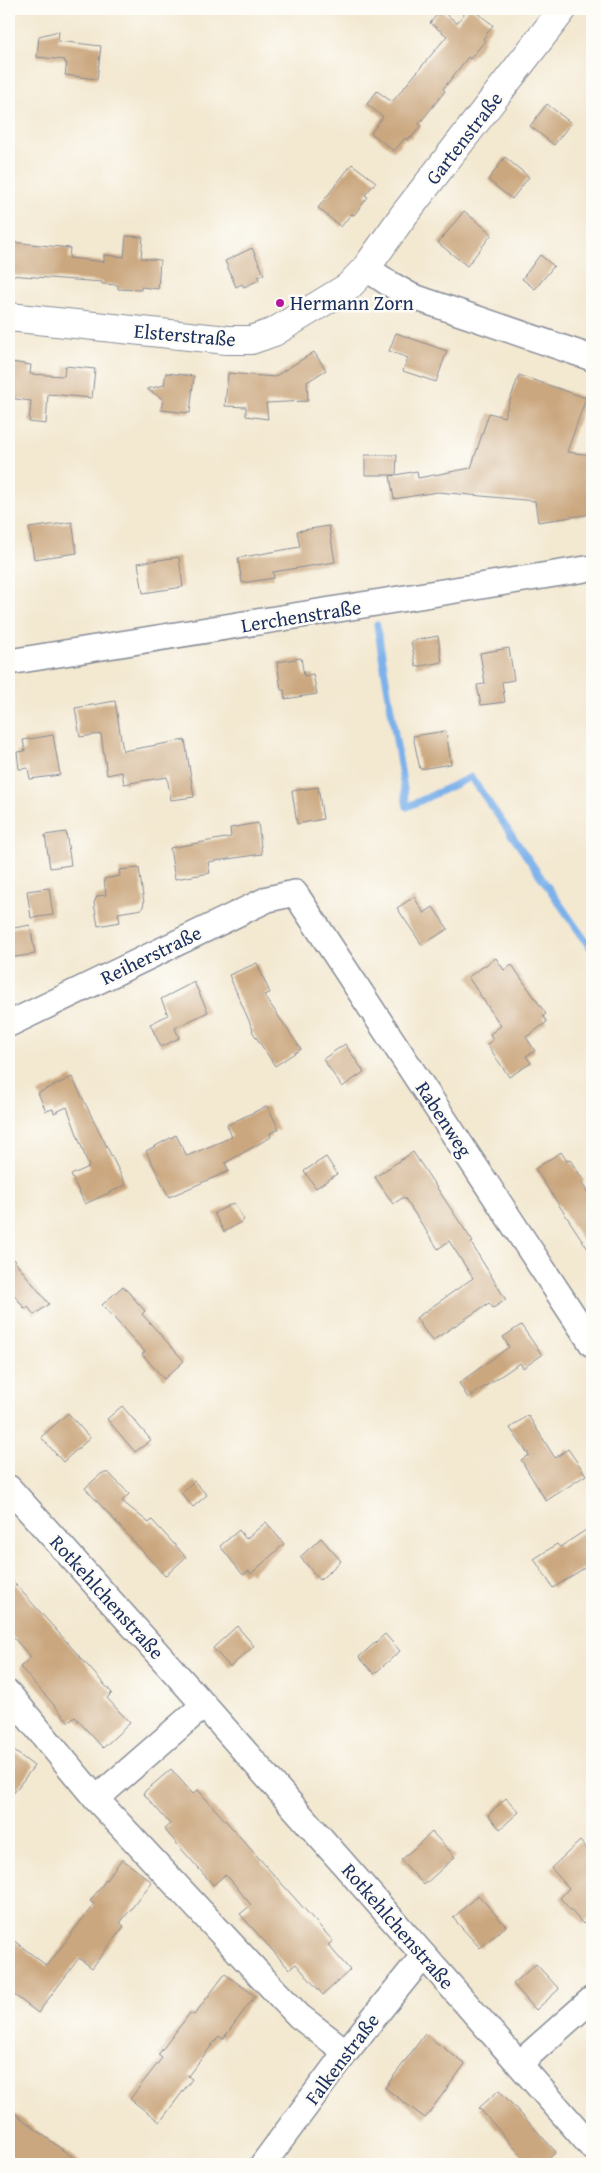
<svg xmlns="http://www.w3.org/2000/svg" width="601" height="2173" font-family="'Gentium Book Plus',serif">
<rect width="100%" height="100%" fill="#fdfcf7"/>
<filter id="ink" filterUnits="userSpaceOnUse"><feTurbulence type="fractalNoise" baseFrequency=".02" numOctaves="2"/><feDisplacementMap in="SourceGraphic" scale="10" xChannelSelector="R" yChannelSelector="G"/><feConvolveMatrix kernelMatrix="1 2 1 2 8 2 1 2 1" color-interpolation-filters="sRGB"/></filter>
<filter id="wash" filterUnits="userSpaceOnUse"><feTurbulence type="fractalNoise" baseFrequency=".0096" numOctaves="4" result="noise"/><feDisplacementMap in="SourceGraphic" scale="20" xChannelSelector="R" yChannelSelector="G"/><feGaussianBlur stdDeviation="1.12" result="paint"/><feColorMatrix in="noise" values="0 0 0 0 0 0 0 0 0 0 0 0 0 0 0 0 0 1.4 0 .05"/><feComposite in="paint" operator="in"/></filter>
<g filter="url(#wash)">
<rect width="100%" height="100%" fill="#f3e8d0"/>
<g fill="none" stroke-linecap="round" stroke-linejoin="round">
<path stroke="#7bb1ea" stroke-width="7" d="M377,625L407,807L471,777L592,950"/>
</g>
<g id="blocks">
<g fill="#cba77f">
<path d="M468,9H472L493,25L483,39L485,41L470,59L468,57L443,89L445,91L419,124L421,126L411,138L409,137L407,140L405,138L394,151L371,133L383,117L367,104L377,91L392,102L447,36L430,23L441,10L457,23Z"/>
<path d="M59,31L58,41L101,46L97,79L65,75L67,63H65V60L37,57L39,36Z"/>
<path d="M547,104L571,123L554,145L530,126Z"/>
<path d="M505,157L529,177L512,199L488,180Z"/>
<path d="M352,164L376,182L365,195L368,197L354,215L351,214L341,227L318,208Z"/>
<path d="M464,211L492,234L467,266L438,243Z"/>
<path d="M126,236L143,237L141,258L160,260L158,289L141,287V290L118,289V285L102,284V282L9,275L11,242L70,248L69,258L104,262V255L124,257Z"/>
<path d="M252,248L264,274L258,277L259,280L244,287L242,284L236,287L225,261Z"/>
<path d="M540,255L554,266L535,289L522,279Z"/>
<path d="M396,333L447,351L436,382L403,371L408,358L389,351Z"/>
<path d="M314,352L326,370L307,382L308,401L266,403L268,419L246,416V407L225,406L228,373L274,377Z"/>
<path d="M11,362L31,365L30,374L64,376L65,366L95,369L92,398L48,394L46,424L29,422L31,401L9,398V364Z"/>
<path d="M166,373L194,376L190,413L161,410L163,399L147,389L164,385Z"/>
<path d="M519,375L586,398L567,452L592,455V514L538,522L535,501L438,492L394,499L390,476L395,475H365V455H397L396,475L417,471L418,478L471,468L489,413L504,417Z"/>
<path d="M72,522L77,553L34,559L29,528Z"/>
<path d="M329,526L335,562L273,572L274,578L242,583L238,558L300,547L297,531Z"/>
<path d="M179,557L183,587L143,593L138,563Z"/>
<path d="M438,636L442,662L416,667L411,641Z"/>
<path d="M509,648L514,680L502,682L505,702L481,705L477,685L485,684L480,653Z"/>
<path d="M301,658L304,676L313,674L317,694L285,699L284,690H281L277,662Z"/>
<path d="M115,701L123,751L185,740L194,797L171,800L167,777L124,784L122,772L107,775L101,734L80,737L75,708Z"/>
<path d="M446,731L451,764L420,769L413,736Z"/>
<path d="M53,735L60,775L30,779L28,768L19,769L17,752L25,751L23,740Z"/>
<path d="M318,787L323,819L297,824L292,791Z"/>
<path d="M258,823L262,854L208,862L210,873L175,879L170,848L231,837L230,828Z"/>
<path d="M66,832L71,865L50,868L45,835Z"/>
<path d="M139,868L144,903L142,909L118,913L120,922L98,926L94,903L97,896L106,895L104,879L120,876L119,870Z"/>
<path d="M49,888L53,915L31,918L27,891Z"/>
<path d="M414,897L424,913L433,907L448,929L422,945L397,908Z"/>
<path d="M30,925L35,954L9,958V929Z"/>
<path d="M496,958L504,970L512,965L546,1014L543,1016L547,1022L526,1037L535,1051L526,1056L531,1063L509,1077L487,1044L493,1040L490,1034L501,1026L468,977Z"/>
<path d="M257,963L270,993L264,995L301,1049L275,1066L252,1031L253,1030L229,975Z"/>
<path d="M194,982L208,1012L175,1028L179,1038L161,1047L150,1024L168,1015L161,999Z"/>
<path d="M345,1044L364,1072L342,1087L323,1059Z"/>
<path d="M72,1077L126,1185L85,1204L71,1175L89,1167L67,1107L54,1113L53,1109L46,1111L38,1093Z"/>
<path d="M267,1106L279,1129L270,1133L271,1137L225,1163L229,1171L169,1197L146,1151L176,1135L187,1156L232,1137L227,1125Z"/>
<path d="M413,1152L473,1242L471,1243L506,1300L493,1308L489,1303L432,1341L416,1318L473,1278L449,1241L438,1249L404,1197L393,1204L375,1177Z"/>
<path d="M561,1152L567,1161L570,1160L584,1181L582,1183L592,1199V1255L535,1169Z"/>
<path d="M326,1157L337,1174L316,1188L304,1171Z"/>
<path d="M234,1203L244,1220L224,1232L214,1213Z"/>
<path d="M9,1254L49,1304L34,1315L28,1307L25,1309L9,1288Z"/>
<path d="M123,1286L145,1311L142,1314L184,1361L164,1379L142,1354L145,1352L102,1305Z"/>
<path d="M521,1325L542,1355L523,1368L520,1363L468,1398L459,1383L509,1347L503,1337Z"/>
<path d="M122,1406L151,1440L135,1452L107,1419Z"/>
<path d="M68,1413L90,1438L63,1462L41,1437Z"/>
<path d="M528,1415L555,1458L568,1449L586,1475L546,1501L521,1460L529,1455L510,1428Z"/>
<path d="M102,1473H109L129,1494L122,1501L149,1523L152,1520L186,1557L165,1576L85,1488Z"/>
<path d="M194,1481L207,1495L193,1507L181,1493Z"/>
<path d="M266,1522L284,1544L251,1574L249,1571L243,1575L220,1546L239,1530L246,1539Z"/>
<path d="M592,1526V1563L553,1588L534,1559L557,1544L560,1547Z"/>
<path d="M321,1538L341,1561L320,1580L300,1557Z"/>
<path d="M9,1577L112,1693L107,1698L130,1723L103,1748L75,1717L69,1722L20,1667L31,1657L9,1633Z"/>
<path d="M237,1626L254,1646L230,1667L213,1648Z"/>
<path d="M385,1634L400,1651L374,1674L359,1657Z"/>
<path d="M9,1747L34,1766L9,1799Z"/>
<path d="M171,1769L193,1794L198,1790L333,1941L328,1945L350,1970L323,1995L296,1964L289,1969L240,1914L251,1905L230,1879L225,1875L213,1885L164,1829L170,1824L143,1793Z"/>
<path d="M506,1798L519,1812L500,1829L488,1815Z"/>
<path d="M432,1832L455,1857L424,1885L401,1860Z"/>
<path d="M580,1841L592,1854V1915L583,1924L560,1898L569,1888L551,1868Z"/>
<path d="M122,1859L152,1882L120,1923L124,1926L92,1968L79,1958L38,2013L9,1991V1937L47,1966L94,1904L90,1901Z"/>
<path d="M478,1895L506,1926L480,1948L453,1918Z"/>
<path d="M536,1964L559,1989L536,2010L513,1984Z"/>
<path d="M225,1974L255,1996L223,2039L219,2036L188,2076L192,2079L160,2122L130,2099L162,2058L158,2055L190,2013L194,2015Z"/>
<path d="M425,2034L465,2064L425,2118L385,2088Z"/>
<path d="M499,2090L556,2152L543,2164H529L479,2108Z"/>
<path d="M9,2109L81,2164H20L9,2155Z"/>
</g>
</g>
</g>
<g filter="url(#ink)">
<use href="#blocks" fill-opacity="0" stroke="#878c97" stroke-width="1"/>
<g fill="none" stroke-linecap="round" stroke-linejoin="round">
<g stroke="#878c97" stroke-width="28">
<g id="minor">
<path d="M366,268L390,284L411,296L592,358"/>
<path d="M9,662L592,568"/>
<path d="M9,1024L268,899L295,893L592,1344"/>
<path d="M9,1488L204,1705L592,2147"/>
<path d="M9,1694L96,1799L275,1991L299,2016L346,2052"/>
<path d="M96,1799L204,1705"/>
<path d="M520,2063L592,1999"/>
<path d="M263,2164L346,2052L411,1971L424,1956"/>
</g>
</g>
<g stroke="#878c97" stroke-width="30">
<path id="tertiary" d="M9,317L227,340H251L274,332L348,287L366,268L403,216L563,9"/>
</g>
<use href="#minor" stroke="#fff" stroke-width="25"/>
<use href="#tertiary" stroke="#fff" stroke-width="28"/>
</g>
</g>
<circle fill="#b5179e" stroke="#fdfcf7" stroke-width="2" cx="280" cy="303" r="5"/>
<g text-anchor="middle" stroke-width="5" stroke-linejoin="round" paint-order="stroke">
<g font-size="20" fill="#1b2f5e" stroke="#fdfcf7">
<text transform="translate(464 138) rotate(-52)" y="7">Gartenstraße</text>
<text transform="translate(185 335) rotate(5)" y="7">Elsterstraße</text>
<text transform="translate(301 616) rotate(-9)" y="7">Lerchenstraße</text>
<text transform="translate(151 955) rotate(-26)" y="7">Reiherstraße</text>
<text transform="translate(444 1119) rotate(57)" y="7">Rabenweg</text>
<text transform="translate(107 1597) rotate(48)" y="7">Rotkehlchenstraße</text>
<text transform="translate(398 1926) rotate(49)" y="7">Rotkehlchenstraße</text>
<text transform="translate(342 2059) rotate(-53)" y="7">Falkenstraße</text>
</g>
<g font-size="20" fill="#1b2f5e" stroke="#fdfcf7" text-anchor="start">
<text x="290" y="310">Hermann Zorn</text>
</g>
</g>
<rect width="601" height="2173" fill="none" stroke="#fdfcf7" stroke-width="30"/>
</svg>
